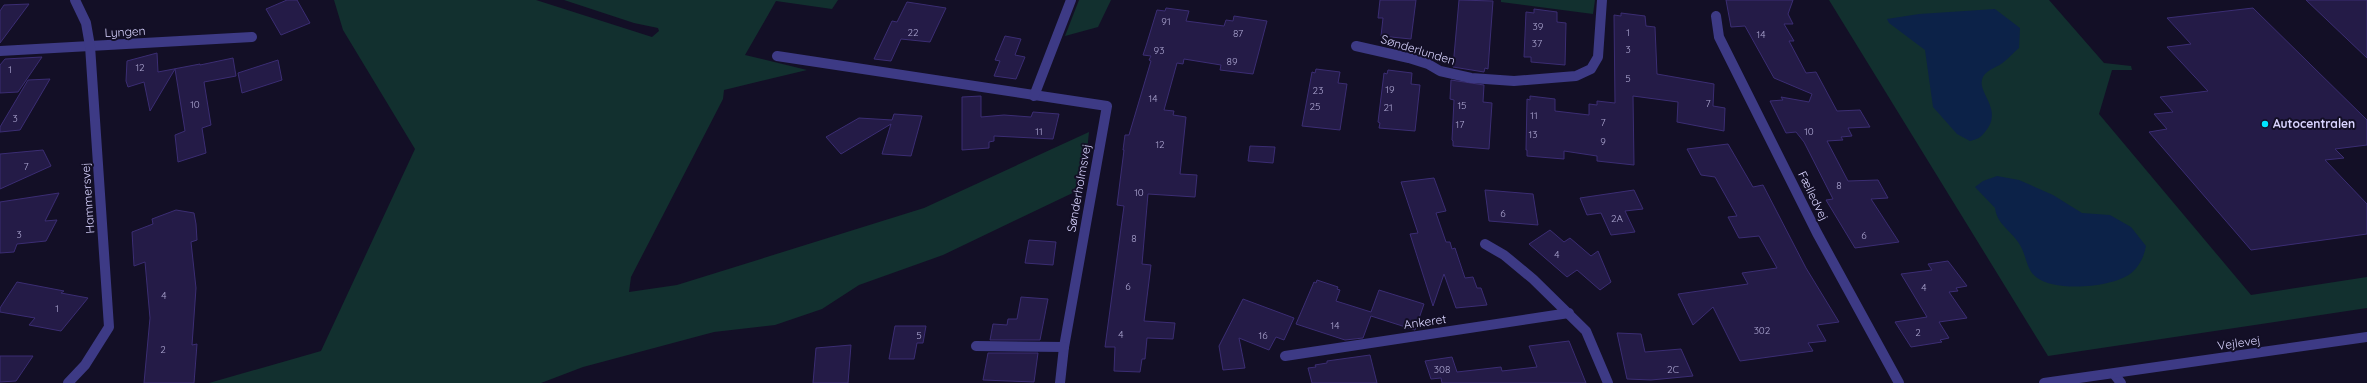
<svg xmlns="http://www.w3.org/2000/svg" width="2367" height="383" font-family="Quicksand,sans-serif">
<rect width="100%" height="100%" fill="#130f26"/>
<g fill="#12302f">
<path d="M334,0H536L652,37L659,31L658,28L634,23L564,0H838L832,9L776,1L745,55L807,70L724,90L723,99L631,277L629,292L677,285L924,208L1089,132L1083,188L943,255L859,285L822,309L775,325L714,332L583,367L541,383H209L321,351L415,149L343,30Z"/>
<path d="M1079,0H1111L1098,27L1065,36Z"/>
<path d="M1501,0H1595L1593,14L1501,2Z"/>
<path d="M1829,0H2049L2104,63L2131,66L2132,70H2112L2099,114L2251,295L2367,277V308L2048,356Z"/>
</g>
<g fill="#0c2248">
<path d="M1995,9L2020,28L2019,48C2014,52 2010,57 2005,61C1999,67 1987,69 1983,77C1975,92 2005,109 1985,132C1980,138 1978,139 1970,141L1957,134L1933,107L1925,50L1889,23L1887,19L1919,14Z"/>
<path d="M1997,176L2019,180L2053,195L2082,213L2110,215L2131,227L2146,246C2144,257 2139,267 2130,274C2110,288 2054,292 2036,277C2025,268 2027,254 2018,242C2010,230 1997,224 1995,208L1975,187L1983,181Z"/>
</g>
<g fill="#241b47" stroke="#3b2d73">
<path d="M287,0H297L310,23L281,35L266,9Z"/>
<path d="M1380,0H1416L1411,39L1381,36L1383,18H1378Z"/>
<path d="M1459,0L1493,1L1488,69L1485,68L1484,72L1453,67Z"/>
<path d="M1726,0H1793L1788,14L1793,24H1784L1794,41H1789L1806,73L1816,72L1837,111L1860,110L1870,127L1848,128L1852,136L1841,137L1843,140L1827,141L1848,181L1878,180L1888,198L1871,199L1899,242L1855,248L1826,200L1833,199L1804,142L1796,132L1786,133L1770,101L1783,100L1781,97L1809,102L1812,94L1774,78L1745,26L1731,27Z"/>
<path d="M2306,0H2367V58Z"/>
<path d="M907,2L946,8L930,42L901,39L891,61L874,59L892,21L897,22Z"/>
<path d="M29,4L0,43V11L4,5Z"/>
<path d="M1166,8L1189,11L1186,21L1224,26L1226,20L1233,21L1234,16L1267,21L1253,74L1220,70L1221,65L1184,59L1183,64L1177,63L1164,110L1174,111L1173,115L1186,117L1180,174L1197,175L1195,197L1148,194L1142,264L1151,265L1144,321L1175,323L1173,339L1147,338L1145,359H1142L1140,372L1114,371L1115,347H1105L1124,206L1117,205L1124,150H1123L1125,135H1129L1151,61L1149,60L1151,56L1143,55L1146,46L1157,10L1165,11Z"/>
<path d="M2253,8L2367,120V145L2335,149L2344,158L2325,160L2367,204V234L2251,250L2149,132L2167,129L2154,114L2173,112L2160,97L2208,91L2167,47L2191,44L2167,18Z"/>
<path d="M1534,9L1557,12V22L1566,23L1565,65L1531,62V57H1524L1526,12L1534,13Z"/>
<path d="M1621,13L1645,16L1646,26L1655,27L1657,74L1714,84L1713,106L1725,108L1724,131L1677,122L1678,102L1633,96L1634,165L1597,161V156L1564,151V159L1527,156V150H1526L1527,99L1530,100V96L1555,99V111L1589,115V104L1597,105V101L1615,103L1614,15L1621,16Z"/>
<path d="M1005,36L1021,39L1015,55L1025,57L1016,79L994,76L1000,61L995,60Z"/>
<path d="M157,53L158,72L200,64V65L233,58L236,76L204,82L211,125L202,128L206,153L178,162L175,135L185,131L175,69L150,111L144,82L128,87L126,81L127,61Z"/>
<path d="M42,57L18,92L0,93V65L5,59Z"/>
<path d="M278,60L282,80L242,93L238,73Z"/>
<path d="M1316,69L1340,72L1338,83L1347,84L1340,130L1302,126L1312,72L1315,73Z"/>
<path d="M1388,70L1412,73L1411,84L1420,85L1415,131L1379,128L1380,123L1378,122L1384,73L1387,74Z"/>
<path d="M50,79L20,130L0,132V127L28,80Z"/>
<path d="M1451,80L1484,85L1483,102L1492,103L1489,149L1453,146V141L1452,140L1454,100L1450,99Z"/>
<path d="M981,96V117L1004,115L1031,117L1033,112L1059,114L1053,139L994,136V141L989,142V148L962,150V97Z"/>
<path d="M894,114L922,116L911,156L882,154L891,124L841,154L826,137L859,118L892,120Z"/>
<path d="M1728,144L1753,187L1763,185L1806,268L1839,322L1817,325L1826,341L1808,343L1813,351L1740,361L1713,307L1693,325L1678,294L1748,284L1742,273L1777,268L1759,236L1739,238L1728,217L1737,216L1715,177L1701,175L1687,149Z"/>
<path d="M1250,146L1275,147L1273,163L1248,161Z"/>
<path d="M43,150L51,166L0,189V154Z"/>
<path d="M1434,178L1446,211L1436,213L1446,242H1450L1452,249L1455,248L1465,278L1473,277L1477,288H1481L1487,305L1456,308L1444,274L1433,306L1410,234L1418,233L1401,182Z"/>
<path d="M1485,190L1533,194L1538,225L1489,221Z"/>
<path d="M1634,190L1643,209L1625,211L1635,232L1611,235L1601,213L1587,215L1580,198Z"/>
<path d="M59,193L45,221L57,220L46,241L17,244L14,252L0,253V202Z"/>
<path d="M176,210L194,213L196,224L197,240L191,242L196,288L192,345L197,344L194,383H144L150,318L145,262L134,266L132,232L153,224L152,219Z"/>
<path d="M1550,230L1564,242L1570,238L1591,256L1598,251L1611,282L1600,290L1577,270L1567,277L1529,244Z"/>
<path d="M1029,240L1056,242L1053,265L1025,263Z"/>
<path d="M1948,261L1967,286L1956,288L1958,291L1949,292L1967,318L1939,322L1949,338L1940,340L1942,342L1911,347L1895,322L1927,317L1901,274L1932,270L1928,264Z"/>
<path d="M1317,280L1338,287L1337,289L1340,290L1336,301L1371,312L1379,290L1424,304L1415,330L1371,316L1363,338L1345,340L1296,324L1314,282L1316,283Z"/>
<path d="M17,282L64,291L61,293L88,298L61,331L29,325L35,318L0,312V308Z"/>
<path d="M1021,297L1048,299L1040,340H990L993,324L1007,325L1008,319H1017Z"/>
<path d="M1243,299L1294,318L1284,340L1276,337L1269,350L1239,338L1245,368L1223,370L1219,346Z"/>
<path d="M895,326H926L923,343H917L914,359H889Z"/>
<path d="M1617,333L1641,334L1645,352L1681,349L1693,376L1651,380L1627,379Z"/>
<path d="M1569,341L1586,383H1442L1441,378L1431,379L1425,361L1452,357L1457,372L1501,367L1502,371L1537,367L1529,346Z"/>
<path d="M851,345L848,383H813L816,348Z"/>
<path d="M988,353H1038L1034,382L983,380Z"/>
<path d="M1370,355L1377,383H1312L1308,368L1316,367L1315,365L1327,363V361Z"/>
<path d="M0,356H33L16,381L0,382Z"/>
</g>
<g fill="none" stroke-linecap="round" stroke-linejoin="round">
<g stroke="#3d3a85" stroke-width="10">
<path d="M1716,16L1719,37L1817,233L1899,383"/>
<path d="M1356,46L1409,58L1428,64L1440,71L1471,78L1514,81L1576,76L1591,69L1598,57L1602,0"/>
<path d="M0,51L252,37"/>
<path d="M777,56L1107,106L1064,347L1060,383"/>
<path d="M1034,96L1071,0"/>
<path d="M1485,244L1504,255L1533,279L1586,331L1608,383"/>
<path d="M976,346L1064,347"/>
<path d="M1285,356L1569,313"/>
<path d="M2114,374L2121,383"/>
<path d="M68,383L85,365L109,327L90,46L86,23L75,0"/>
<path d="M2044,383L2367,337"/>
</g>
</g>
<circle fill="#00e5ff" stroke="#130f26" stroke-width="1.5" cx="2265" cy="124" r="4"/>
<g text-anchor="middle" stroke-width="4" stroke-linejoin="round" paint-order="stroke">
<g font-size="10" fill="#aca6d1">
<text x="1166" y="25">91</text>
<text x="1538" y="30">39</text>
<text x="913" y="36">22</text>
<text x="1628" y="36">1</text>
<text x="1238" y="37">87</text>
<text x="1761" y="38">14</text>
<text x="1537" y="47">37</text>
<text x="1628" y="53">3</text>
<text x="1159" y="54">93</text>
<text x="1232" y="65">89</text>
<text x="140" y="71">12</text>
<text x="10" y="73">1</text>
<text x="1628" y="82">5</text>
<text x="1390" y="93">19</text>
<text x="1318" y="94">23</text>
<text x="1153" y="102">14</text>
<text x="1708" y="107">7</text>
<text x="195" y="108">10</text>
<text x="1462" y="109">15</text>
<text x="1315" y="110">25</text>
<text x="1388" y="111">21</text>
<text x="1534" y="119">11</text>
<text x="15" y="122">3</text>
<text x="1603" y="126">7</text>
<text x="1460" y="128">17</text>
<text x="1039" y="135">11</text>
<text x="1809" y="135">10</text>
<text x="1533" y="138">13</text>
<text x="1603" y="145">9</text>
<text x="1160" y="148">12</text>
<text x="26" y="170">7</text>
<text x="1839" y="189">8</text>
<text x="1139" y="196">10</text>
<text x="1503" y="217">6</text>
<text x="1617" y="222">2A</text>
<text x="19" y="238">3</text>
<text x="1864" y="239">6</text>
<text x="1134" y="242">8</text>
<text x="1557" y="258">4</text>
<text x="1128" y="290">6</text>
<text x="1924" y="291">4</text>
<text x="164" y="299">4</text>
<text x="57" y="312">1</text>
<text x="1335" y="329">14</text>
<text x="1762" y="334">302</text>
<text x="1918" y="336">2</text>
<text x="1121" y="338">4</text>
<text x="919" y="339">5</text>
<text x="1263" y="339">16</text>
<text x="163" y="353">2</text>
<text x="1442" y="373">308</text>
<text x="1673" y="373">2C</text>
</g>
<g font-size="12" fill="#d9d4ff" stroke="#130f26">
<text transform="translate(125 32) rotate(-3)" y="4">Lyngen</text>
<text transform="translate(1418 50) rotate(17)" y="4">Sønderlunden</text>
<text transform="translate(1079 188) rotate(-80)" y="4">Sønderholmsvej</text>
<text transform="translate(1813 196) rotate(64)" y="4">Fælledvej</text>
<text transform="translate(88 198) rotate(-94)" y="4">Hammersvej</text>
<text transform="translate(1425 322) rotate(-8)" y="4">Ankeret</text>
<text transform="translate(2239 343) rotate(-8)" y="4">Vejlevej</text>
</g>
<g font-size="12" font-weight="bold" fill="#d9d4ff" stroke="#130f26" text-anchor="start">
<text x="2273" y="128">Autocentralen</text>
</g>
</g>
</svg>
